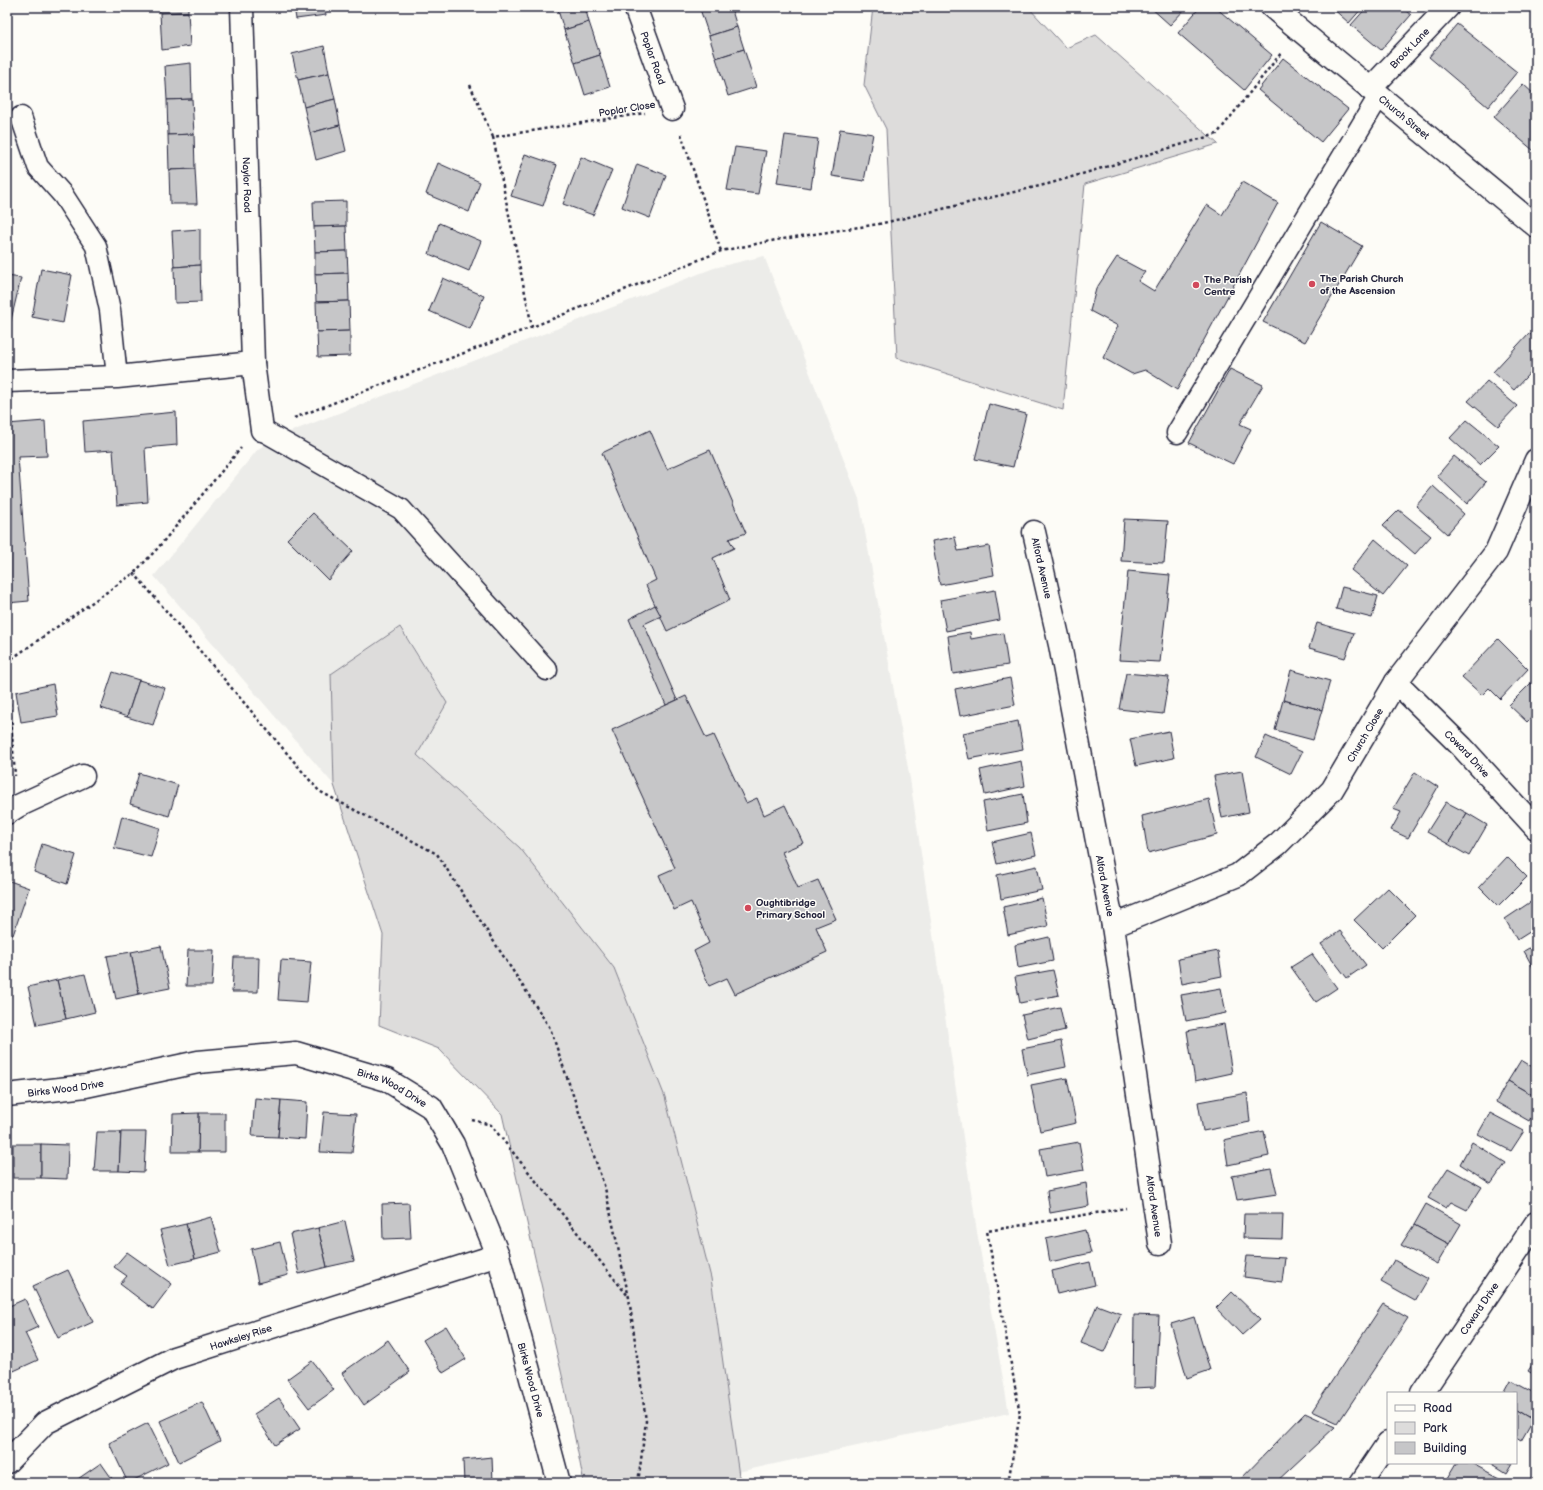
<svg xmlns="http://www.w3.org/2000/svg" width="1543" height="1490" font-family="'Balsamiq Sans',sans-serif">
<rect width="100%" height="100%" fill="#fdfcf7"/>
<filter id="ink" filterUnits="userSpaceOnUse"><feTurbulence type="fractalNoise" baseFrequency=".025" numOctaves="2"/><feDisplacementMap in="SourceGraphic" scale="8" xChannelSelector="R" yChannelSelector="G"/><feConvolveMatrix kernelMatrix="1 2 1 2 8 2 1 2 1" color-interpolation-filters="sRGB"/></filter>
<g filter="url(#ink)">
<path fill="#ecece9" d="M764,256L859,499L910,779L977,1232L1009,1413L738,1472L711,1278L665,1097L614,968L520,848L417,755L447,703L401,627L331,674L334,785L154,576L258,449L287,433L714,268Z"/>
<g fill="#dddcdb" stroke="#807f8b">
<path d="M873,7H1028L1066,48L1096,35L1218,144L1085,184L1063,410L897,358L886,129L864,85Z"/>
<path d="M400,627L447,703L417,755L520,848L614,968L665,1097L711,1278L740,1483H584L564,1384L502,1114L439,1049L379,1025L383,935L334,785L331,674Z"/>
</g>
<g fill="#c6c6c8" stroke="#22223b">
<path d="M159,7H188V12L160,13Z"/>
<path d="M294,7H325L326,15L296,19Z"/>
<path d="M557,7H585L589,22L564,30Z"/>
<path d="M707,7H731L737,27L709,36L700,9Z"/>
<path d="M1150,7H1187L1170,25Z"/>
<path d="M1200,7H1215L1272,55L1244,90L1178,33Z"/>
<path d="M1331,7H1363L1349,23Z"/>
<path d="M1367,7H1401L1411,15L1381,50L1351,25Z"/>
<path d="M188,12L190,46L162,50L160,13Z"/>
<path d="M589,22L600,55L575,63L564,30Z"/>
<path d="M1457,24L1517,72L1488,107L1429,57Z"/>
<path d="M737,27L744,49L716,58L709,36Z"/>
<path d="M324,46L329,73L298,80L292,54Z"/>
<path d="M744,49L756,87L728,96L716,58Z"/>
<path d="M600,55L610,87L585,95L575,63Z"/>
<path d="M1283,58L1348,109L1321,142L1258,90Z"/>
<path d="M191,63L192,99L167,100L165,66Z"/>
<path d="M329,73L335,99L304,107L298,80Z"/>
<path d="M1523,84L1536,96V149L1534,151L1494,117Z"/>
<path d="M192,99L194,134L168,135L167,100Z"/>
<path d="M335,99L340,125L310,133L304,107Z"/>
<path d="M340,125L346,151L316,160L310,133Z"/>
<path d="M840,129L873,134L864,181L832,176Z"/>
<path d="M194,134L195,169L169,170L168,135Z"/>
<path d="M785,135L818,139L811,188L777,183Z"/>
<path d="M735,147L766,151L758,194L727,190Z"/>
<path d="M525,154L557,165L543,206L511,196Z"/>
<path d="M581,157L612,170L593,215L563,204Z"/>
<path d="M438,163L480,182L469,212L426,194Z"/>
<path d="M637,164L666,175L650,218L622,207Z"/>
<path d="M195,169L197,204H170L169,170Z"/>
<path d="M1242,182L1278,203L1177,390L1145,370L1132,374L1103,358L1118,326L1090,311L1096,289L1117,257L1145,272L1138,281L1154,291L1207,205L1222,215Z"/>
<path d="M346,201V226L314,227L313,202Z"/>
<path d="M1321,222L1362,246L1305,342L1263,322Z"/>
<path d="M439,223L481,241L469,271L429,254Z"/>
<path d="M346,226L347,251L315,252L314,227Z"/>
<path d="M200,229V265L174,267L172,231Z"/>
<path d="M347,251L348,273L315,274V252Z"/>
<path d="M200,265L201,302L175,303L174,267Z"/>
<path d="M41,269L72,275L63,323L32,317Z"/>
<path d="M348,273L349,301L316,302L315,274Z"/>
<path d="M7,276L21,278L10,324L7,323Z"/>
<path d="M443,278L484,296L470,329L429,311Z"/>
<path d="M349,301L350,331L317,332L316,302Z"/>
<path d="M350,331V356L318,357L317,332Z"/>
<path d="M1529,333L1536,340V366L1514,390L1493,372Z"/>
<path d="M1230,369L1263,385L1240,424L1251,429L1233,464L1189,443Z"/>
<path d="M1487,381L1517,406L1498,426L1468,401Z"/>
<path d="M989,404L1026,414L1013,467L975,459Z"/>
<path d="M176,412L177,445L145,448L148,502L117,505L113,450L85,452L83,421Z"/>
<path d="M1467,420L1499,446L1480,465L1450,438Z"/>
<path d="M45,421L47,456L18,457L29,601L7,603V424Z"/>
<path d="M650,430L667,469L710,450L746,533L729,539L734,548L713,558L730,600L667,631L646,585L656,580L602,453Z"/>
<path d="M1454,456L1486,482L1467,504L1437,476Z"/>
<path d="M1433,486L1464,514L1447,534L1416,506Z"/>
<path d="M1399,510L1431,536L1415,554L1383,526Z"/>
<path d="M313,513L353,551L328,580L287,539Z"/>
<path d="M1124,519L1168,521L1164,563L1121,561Z"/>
<path d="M955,537L958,551L989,546L994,575L940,585L932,541Z"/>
<path d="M1375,539L1407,566L1383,596L1351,570Z"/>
<path d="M1128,571L1170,575L1160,662L1119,660Z"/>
<path d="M1342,587L1378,596L1372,618L1336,609Z"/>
<path d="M995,590L1000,620L946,631L940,600Z"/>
<path d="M655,605L661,616L644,624L677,700L666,705L629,619Z"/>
<path d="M1317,623L1354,633L1345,658L1309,648Z"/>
<path d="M970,632L971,639L1003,633L1008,665L953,674L948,636Z"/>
<path d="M1498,639L1528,669L1500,699L1489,688L1482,695L1462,677Z"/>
<path d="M1291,670L1330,681L1322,710L1283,700Z"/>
<path d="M113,672L139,680L127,717L101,708Z"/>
<path d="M1126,673L1169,677L1163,714L1119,709Z"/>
<path d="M1010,678L1015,705L960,716L955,689Z"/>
<path d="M1536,678V713L1527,722L1509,705Z"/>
<path d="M139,680L165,688L153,725L127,717Z"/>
<path d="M53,684L58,716L21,722L16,692Z"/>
<path d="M686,696L706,738L714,735L746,803L757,798L764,815L785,805L803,843L782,852L798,888L818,880L836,919L816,927L827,952L735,994L727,978L709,986L694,951L709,943L691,902L674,910L659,875L675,868L612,730Z"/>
<path d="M1283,700L1322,710L1313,740L1275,730Z"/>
<path d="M1018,721L1023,749L969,759L963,733Z"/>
<path d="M1169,731L1174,758L1136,766L1130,739Z"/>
<path d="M1266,736L1302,752L1291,774L1256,757Z"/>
<path d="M1021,761L1025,786L985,795L980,770Z"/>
<path d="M1242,771L1249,812L1222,818L1214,776Z"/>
<path d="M1415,772L1438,787L1408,838L1391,830L1401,812L1393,809Z"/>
<path d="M139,773L178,785L169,816L130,804Z"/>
<path d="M1023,794L1027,823L988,831L983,802Z"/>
<path d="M1209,799L1217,835L1148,853L1142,816Z"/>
<path d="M1446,802L1467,813L1448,844L1427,832Z"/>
<path d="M1467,813L1487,825L1469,856L1448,844Z"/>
<path d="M122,816L160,828L151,857L114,848Z"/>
<path d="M1031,833L1036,855L997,864L992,842Z"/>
<path d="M42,844L76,855L67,884L34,872Z"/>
<path d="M1507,857L1527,877L1498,906L1479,887Z"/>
<path d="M1037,866L1042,890L1001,899L997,875Z"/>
<path d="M7,880L29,888L13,935L7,933Z"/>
<path d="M1388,888L1415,915L1382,948L1354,920Z"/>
<path d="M1042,898L1048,926L1008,935L1003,907Z"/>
<path d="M1535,899L1536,928L1517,940L1505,919Z"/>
<path d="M1340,931L1366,965L1347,978L1321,944Z"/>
<path d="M1049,937L1053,961L1018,968L1015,945Z"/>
<path d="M1536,944V973L1524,951Z"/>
<path d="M161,946L170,988L139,994L131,952Z"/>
<path d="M188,950H214L212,986H186Z"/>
<path d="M1218,951L1222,976L1182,984L1178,959Z"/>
<path d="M131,952L139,994L116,999L107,956Z"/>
<path d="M1312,954L1337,988L1316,1002L1291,967Z"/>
<path d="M234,957H259L258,992H232Z"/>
<path d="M281,960L311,962L307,1002L278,1000Z"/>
<path d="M1053,970L1059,995L1020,1003L1015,977Z"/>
<path d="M85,974L95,1012L66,1019L57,980Z"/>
<path d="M57,980L66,1019L37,1025L28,987Z"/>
<path d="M1221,988L1226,1013L1186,1021L1181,995Z"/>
<path d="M7,995L10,996L7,1007Z"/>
<path d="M1060,1007L1065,1030L1028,1039L1022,1015Z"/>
<path d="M1224,1024L1232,1073L1195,1081L1187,1031Z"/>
<path d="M1061,1041L1066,1067L1027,1075L1022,1049Z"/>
<path d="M1521,1060L1536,1069V1097L1508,1081Z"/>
<path d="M1067,1078L1076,1123L1040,1131L1031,1085Z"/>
<path d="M1508,1081L1536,1097V1109L1529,1121L1496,1102Z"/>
<path d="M1247,1093L1250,1122L1203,1131L1198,1102Z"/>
<path d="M255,1098L281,1100L278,1137L252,1136Z"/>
<path d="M281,1100L307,1102L305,1139L278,1137Z"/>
<path d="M324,1112L356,1114L352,1153L320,1152Z"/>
<path d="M199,1113H225V1152H198Z"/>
<path d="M199,1113L198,1152H172L173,1114Z"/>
<path d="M1490,1113L1524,1131L1511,1151L1478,1134Z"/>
<path d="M1264,1131L1269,1156L1228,1165L1224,1140Z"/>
<path d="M97,1132H121L119,1171H94Z"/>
<path d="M121,1132H146L144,1172L119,1171Z"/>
<path d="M1079,1142L1084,1170L1045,1177L1040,1149Z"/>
<path d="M1472,1142L1506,1163L1491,1184L1460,1164Z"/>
<rect x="13" y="1144" width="28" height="34"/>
<path d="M41,1144L68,1145L67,1179L41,1178Z"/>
<path d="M1448,1168L1482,1187L1467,1210L1451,1202L1446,1208L1428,1198Z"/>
<path d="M1271,1169L1277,1194L1237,1200L1232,1176Z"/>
<path d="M1086,1183L1089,1206L1050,1213L1047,1191Z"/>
<path d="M409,1203L411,1238L383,1239L382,1204Z"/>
<path d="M1426,1204L1461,1224L1449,1244L1414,1225Z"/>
<path d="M1244,1214H1283L1282,1239L1243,1238Z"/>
<path d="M211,1217L221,1252L195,1259L186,1224Z"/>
<path d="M345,1221L354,1261L327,1267L318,1228Z"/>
<path d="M186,1224L195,1259L170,1265L160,1230Z"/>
<path d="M1414,1225L1449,1244L1437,1264L1401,1245Z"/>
<path d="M318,1228L327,1267L299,1274L290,1234Z"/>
<path d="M1085,1230L1091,1253L1050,1262L1046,1239Z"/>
<path d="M280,1242L288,1275L258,1283L251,1249Z"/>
<path d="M127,1252L172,1284L153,1309L120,1284L127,1276L114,1267Z"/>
<path d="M1247,1256L1285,1258L1282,1282L1244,1277Z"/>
<path d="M1394,1260L1428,1279L1415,1301L1381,1282Z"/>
<path d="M1090,1262L1095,1285L1057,1294L1052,1271Z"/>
<path d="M68,1270L93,1322L58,1338L33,1286Z"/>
<path d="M1232,1292L1260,1319L1242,1335L1216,1308Z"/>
<path d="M25,1299L38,1327L25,1333L38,1360L7,1374V1307Z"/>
<path d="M1383,1304L1408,1318L1338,1423L1312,1411Z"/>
<path d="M1097,1305L1121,1314L1104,1352L1081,1343Z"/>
<path d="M1134,1315L1159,1316L1155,1387L1133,1388Z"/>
<path d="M1194,1317L1210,1370L1187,1378L1171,1324Z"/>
<path d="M446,1326L466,1359L443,1373L423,1340Z"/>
<path d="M388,1340L410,1372L364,1405L342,1373Z"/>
<path d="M1536,1359V1376L1528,1371Z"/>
<path d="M312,1361L334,1390L309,1408L287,1379Z"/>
<path d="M1510,1380L1536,1394V1414L1533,1420L1516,1410V1393H1503Z"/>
<path d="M279,1398L300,1429L275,1445L254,1414Z"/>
<path d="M202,1402L220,1441L179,1462L160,1421Z"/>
<path d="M1516,1410L1533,1420L1521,1441L1516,1438Z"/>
<path d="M1305,1413L1335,1427L1275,1483H1237Z"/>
<path d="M148,1423L168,1463L128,1483L109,1443Z"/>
<path d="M492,1457L493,1483H464L463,1460Z"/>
<path d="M101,1463L115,1483H72Z"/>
<path d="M1457,1463H1471L1499,1478L1496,1483H1458L1448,1478Z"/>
<path d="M1491,1463H1513L1507,1473Z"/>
</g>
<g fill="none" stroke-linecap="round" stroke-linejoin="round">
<g stroke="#22223b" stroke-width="23">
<g id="lane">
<path d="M21,117L38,167L63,195L96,246L110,310L117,377"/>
<path d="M262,430L401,509L547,670"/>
<path d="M1177,433L1379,96"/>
</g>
</g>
<g stroke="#22223b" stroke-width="25">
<g id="street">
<path id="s1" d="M242,7L253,363L262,430"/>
<path id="s2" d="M635,7L672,109"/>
<path id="s3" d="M1370,89L1448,7"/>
<path d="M7,381L117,377L253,363"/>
<path id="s4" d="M1034,532L1060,645L1113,926L1160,1243"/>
<path id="s5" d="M1396,682L1462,747L1536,828"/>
<path d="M7,813L18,806L83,776"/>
<path id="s6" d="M1113,926L1238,875L1278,844L1332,790L1396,682L1496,552L1536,460"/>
<path id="s7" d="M7,1095L86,1086L198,1062L296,1053L387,1080L431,1107L453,1144L498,1255L559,1483"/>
<path id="s8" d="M1422,1393L1536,1223"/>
<path id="s9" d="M7,1462L45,1423L174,1358L498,1255"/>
<path d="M1361,1483L1388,1443"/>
</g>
</g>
<g stroke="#22223b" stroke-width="25">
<g id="secondary">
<path id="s10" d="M1272,7L1536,226"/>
</g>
</g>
<g stroke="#22223b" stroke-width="2.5" stroke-dasharray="3 3" stroke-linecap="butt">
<path d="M470,85L493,137L645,113"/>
<path d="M681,134L721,251"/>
<path d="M493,137L532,327"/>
<path d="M294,418L532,327L721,251L776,240L879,224L1048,184L1217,134L1282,52"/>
<path d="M134,573L319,791L437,854L550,1028L605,1188L629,1298L646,1421L638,1483"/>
<path d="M7,662L134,573L157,549L241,448"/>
<path d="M7,667L15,776"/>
<path d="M472,1120L491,1125L628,1296"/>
<path d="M1008,1483L1020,1414L987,1231L1126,1208"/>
</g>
<use href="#lane" stroke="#fdfcf7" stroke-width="20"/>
<use href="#street" stroke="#fdfcf7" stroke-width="22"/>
<use href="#secondary" stroke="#fdfcf7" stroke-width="22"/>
</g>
</g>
<g fill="#d1495b" stroke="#fdfcf7" stroke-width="1.5">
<circle cx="1312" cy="284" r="4"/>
<circle cx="1196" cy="285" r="4"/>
<circle cx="748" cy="908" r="4"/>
</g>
<g text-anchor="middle" stroke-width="3" stroke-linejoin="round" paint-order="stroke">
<g font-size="10" fill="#22223b" stroke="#fdfcf7">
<text dy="4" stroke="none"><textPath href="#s3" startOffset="57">Brook Lane</textPath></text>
<text dy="4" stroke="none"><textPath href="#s2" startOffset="54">Poplar Road</textPath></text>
<text transform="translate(627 108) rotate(-9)" y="4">Poplar Close</text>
<text dy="4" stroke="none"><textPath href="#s10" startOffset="172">Church Street</textPath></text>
<text dy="4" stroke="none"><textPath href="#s1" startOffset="178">Naylor Road</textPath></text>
<text dy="4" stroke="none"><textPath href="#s4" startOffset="37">Alford Avenue</textPath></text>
<text dy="4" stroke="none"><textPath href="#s6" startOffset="326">Church Close</textPath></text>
<text dy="4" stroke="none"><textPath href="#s5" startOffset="101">Coward Drive</textPath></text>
<text dy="4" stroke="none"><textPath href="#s4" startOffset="361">Alford Avenue</textPath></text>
<text dy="4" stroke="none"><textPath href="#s7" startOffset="59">Birks Wood Drive</textPath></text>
<text dy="4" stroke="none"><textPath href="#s7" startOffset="395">Birks Wood Drive</textPath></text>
<text dy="4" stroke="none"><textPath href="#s4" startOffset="685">Alford Avenue</textPath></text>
<text dy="4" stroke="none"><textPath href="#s8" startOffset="102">Coward Drive</textPath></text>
<text dy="4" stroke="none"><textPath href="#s9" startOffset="269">Hawksley Rise</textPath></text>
<text dy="4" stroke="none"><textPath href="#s7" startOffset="731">Birks Wood Drive</textPath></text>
</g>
<g font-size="10" font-weight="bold" fill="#22223b" stroke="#fdfcf7" text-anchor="start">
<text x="1320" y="282">The Parish Church<tspan x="1320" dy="12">of the Ascension</tspan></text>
<text x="1204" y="283">The Parish<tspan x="1204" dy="12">Centre</tspan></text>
<text x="756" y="906">Oughtibridge<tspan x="756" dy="12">Primary School</tspan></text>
</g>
</g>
<rect width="1543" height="1490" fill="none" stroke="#fdfcf7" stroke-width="24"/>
<rect x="12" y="12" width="1519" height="1466" fill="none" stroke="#22223b" stroke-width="1.5" filter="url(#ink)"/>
<rect x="1387" y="1392" width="130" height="72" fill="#fdfcf7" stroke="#a5a5ac"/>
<rect x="1395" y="1405" width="20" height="6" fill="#fdfcf7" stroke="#a5a5ac"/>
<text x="1423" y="1412" font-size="12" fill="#22223b">Road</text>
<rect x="1395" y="1422" width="20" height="12" fill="#dddcdb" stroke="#a5a5ac"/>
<text x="1423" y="1432" font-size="12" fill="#22223b">Park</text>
<rect x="1395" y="1442" width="20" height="12" fill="#c6c6c8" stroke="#a5a5ac"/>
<text x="1423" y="1452" font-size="12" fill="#22223b">Building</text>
</svg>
